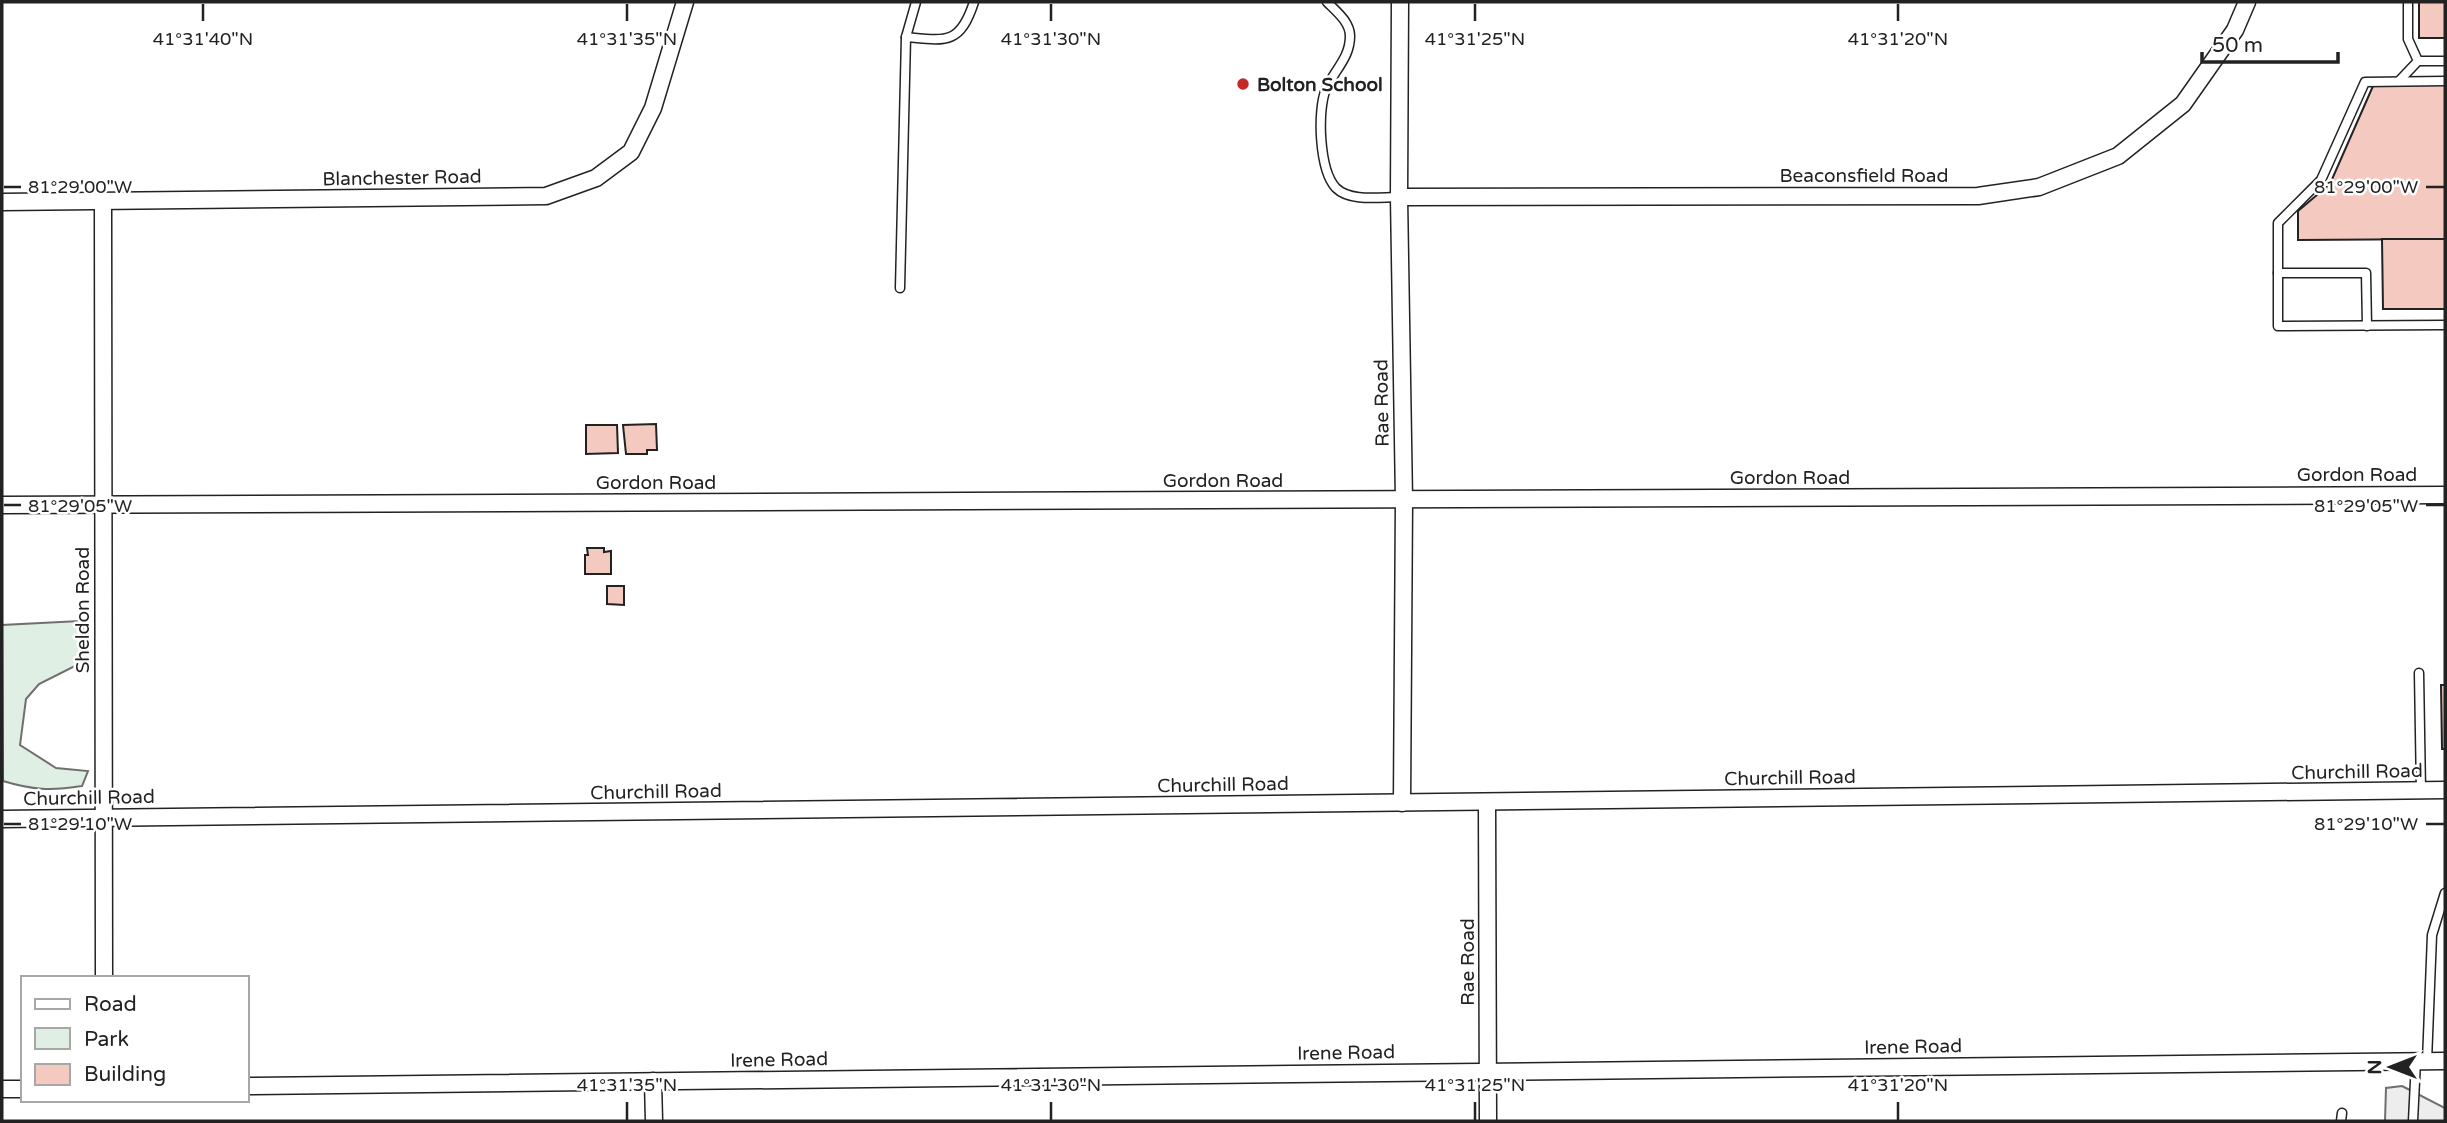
<svg xmlns="http://www.w3.org/2000/svg" width="2447" height="1123" font-family="'Varela Round',sans-serif">
<rect width="100%" height="100%" fill="#fff"/>
<path fill="#e0efe3" stroke="#6f6f6f" stroke-width="2" d="M80,621L88,641L79,664L39,684L26,699L20,745L56,768L88,771L82,786C50,791 33,790 3,781L2,625Z"/>
<path fill="#ededed" stroke="#6f6f6f" stroke-width="2" d="M2402,1086L2445,1108V1121H2385L2386,1088Z"/>
<g fill="#f3c9c0" stroke="#222" stroke-width="2">
<rect x="2419" y="2" width="26" height="36"/>
<path d="M2445,84V239L2298,240V211L2330,184L2373,86Z"/>
<path d="M2382,239H2445V309H2383Z"/>
<path d="M656,424L657,450H647V454H626L623,425Z"/>
<path d="M586,425H617L618,453L586,454Z"/>
<path d="M587,548H604V552L611,551V574H585V555H588Z"/>
<path d="M607,586H624V605L607,604Z"/>
<path d="M2441,685H2445V749H2442Z"/>
</g>
<g fill="none" stroke-linecap="round" stroke-linejoin="round">
<g stroke="#222" stroke-width="11">
<g id="service">
<path d="M1327,2C1336,11 1350,22 1350,36C1350,58 1335,69 1326,89C1317,110 1319,170 1336,188C1350,202 1380,197 1399,197"/>
<path d="M906,37C946,41 960,45 974,2"/>
<path d="M2418,61H2445"/>
<path d="M2399,81L2418,61L2408,39V2"/>
<path d="M2445,81L2365,82L2321,180L2278,223V326L2445,325"/>
<path d="M2278,273H2366L2367,326"/>
<path d="M900,288L906,37L916,2"/>
<path d="M2419,673L2421,791"/>
<path d="M2427,1061L2432,935L2445,893"/>
<path d="M2341,1121L2342,1113"/>
<path d="M2413,1121L2416,1061"/>
</g>
</g>
<g stroke="#222" stroke-width="19">
<g id="minor">
<path d="M1400,2L1399,197L1404,500L1402,803"/>
<path d="M1399,197L1978,196L2039,187L2118,156L2183,104L2235,30L2247,2"/>
<path d="M103,201L104,978"/>
<path d="M2,202L546,196L596,178L631,152L653,108L685,2"/>
<path d="M2,505L2445,495"/>
<path d="M1487,802L1488,1121"/>
<path d="M2,819L2445,790"/>
<path d="M653,1081L654,1121"/>
<path d="M247,1086L2445,1061"/>
<path d="M2,1089H23"/>
</g>
</g>
<use href="#service" stroke="#fff" stroke-width="8"/>
<use href="#minor" stroke="#fff" stroke-width="16"/>
</g>
<path fill="none" stroke="#222" stroke-width="2.5" d="M203,4V21M627,4V21M1051,4V21M1475,4V21M1898,4V21M4,187H21M2426,187H2444M4,505H21M2426,505H2444M4,824H21M2426,824H2444M627,1102V1120M1051,1102V1120M1475,1102V1120M1898,1102V1120"/>
<circle fill="#c62828" stroke="#fff" stroke-width="2.5" cx="1243" cy="84" r="7"/>
<g text-anchor="middle" stroke-width="5" stroke-linejoin="round" paint-order="stroke">
<g font-size="19" font-weight="bold" fill="#222" stroke="#fff" text-anchor="start">
<text x="1257" y="91">Bolton School</text>
</g>
<g font-size="19" fill="#222" stroke="#fff">
<text x="1864" y="182">Beaconsfield Road</text>
<text transform="translate(402 177) rotate(-1)" y="7">Blanchester Road</text>
<text transform="translate(1381 403) rotate(-91)" y="7">Rae Road</text>
<text x="2357" y="481">Gordon Road</text>
<text x="1790" y="484">Gordon Road</text>
<text x="1223" y="487">Gordon Road</text>
<text x="656" y="489">Gordon Road</text>
<text transform="translate(82 610) rotate(-90)" y="7">Sheldon Road</text>
<text transform="translate(2357 771) rotate(-1)" y="7">Churchill Road</text>
<text transform="translate(1790 777) rotate(-1)" y="7">Churchill Road</text>
<text transform="translate(1223 784) rotate(-1)" y="7">Churchill Road</text>
<text transform="translate(656 791) rotate(-1)" y="7">Churchill Road</text>
<text transform="translate(89 797) rotate(-1)" y="7">Churchill Road</text>
<text transform="translate(1467 962) rotate(-90)" y="7">Rae Road</text>
<text transform="translate(1913 1046) rotate(-1)" y="7">Irene Road</text>
<text transform="translate(1346 1052) rotate(-1)" y="7">Irene Road</text>
<text transform="translate(779 1059) rotate(-1)" y="7">Irene Road</text>
</g>
</g>
<g font-size="18" text-anchor="middle" fill="#222" stroke="#fff" stroke-width="5" stroke-linejoin="round" paint-order="stroke">
<text x="203" y="45">41°31'40"N</text>
<text x="627" y="45">41°31'35"N</text>
<text x="1051" y="45">41°31'30"N</text>
<text x="1475" y="45">41°31'25"N</text>
<text x="1898" y="45">41°31'20"N</text>
<text x="2366" y="193">81°29'00"W</text>
<text x="80" y="193">81°29'00"W</text>
<text x="2366" y="512">81°29'05"W</text>
<text x="80" y="512">81°29'05"W</text>
<text x="2366" y="830">81°29'10"W</text>
<text x="80" y="830">81°29'10"W</text>
<text x="627" y="1091">41°31'35"N</text>
<text x="1051" y="1091">41°31'30"N</text>
<text x="1475" y="1091">41°31'25"N</text>
<text x="1898" y="1091">41°31'20"N</text>
</g>
<rect width="2447" height="1123" fill="none" stroke="#222222" stroke-width="7"/>
<rect x="21" y="976" width="228" height="126" fill="#ffffff" stroke="#a7a7a7" stroke-width="2"/>
<rect x="35" y="999" width="35" height="10" fill="#ffffff" stroke="#a7a7a7" stroke-width="2"/>
<text x="84" y="1011" font-size="21" fill="#222222">Road</text>
<rect x="35" y="1028" width="35" height="21" fill="#e0efe3" stroke="#a7a7a7" stroke-width="2"/>
<text x="84" y="1046" font-size="21" fill="#222222">Park</text>
<rect x="35" y="1064" width="35" height="21" fill="#f3c9c0" stroke="#a7a7a7" stroke-width="2"/>
<text x="84" y="1081" font-size="21" fill="#222222">Building</text>
<g transform="translate(2391 1067) rotate(270)" stroke="#ffffff" stroke-width="5" paint-order="stroke">
<path d="M0-5L12 26L0 18L-12 26Z" fill="#222222"/>
<text y="-10" font-size="19" font-weight="bold" text-anchor="middle" fill="#222222">N</text>
</g>
<path d="M2202 52v10h136v-10" fill="none" stroke="#222222" stroke-width="3.5"/>
<text x="2212" y="52" font-size="21" fill="#222222" stroke="#ffffff" stroke-width="5" paint-order="stroke">50 m</text>
</svg>
